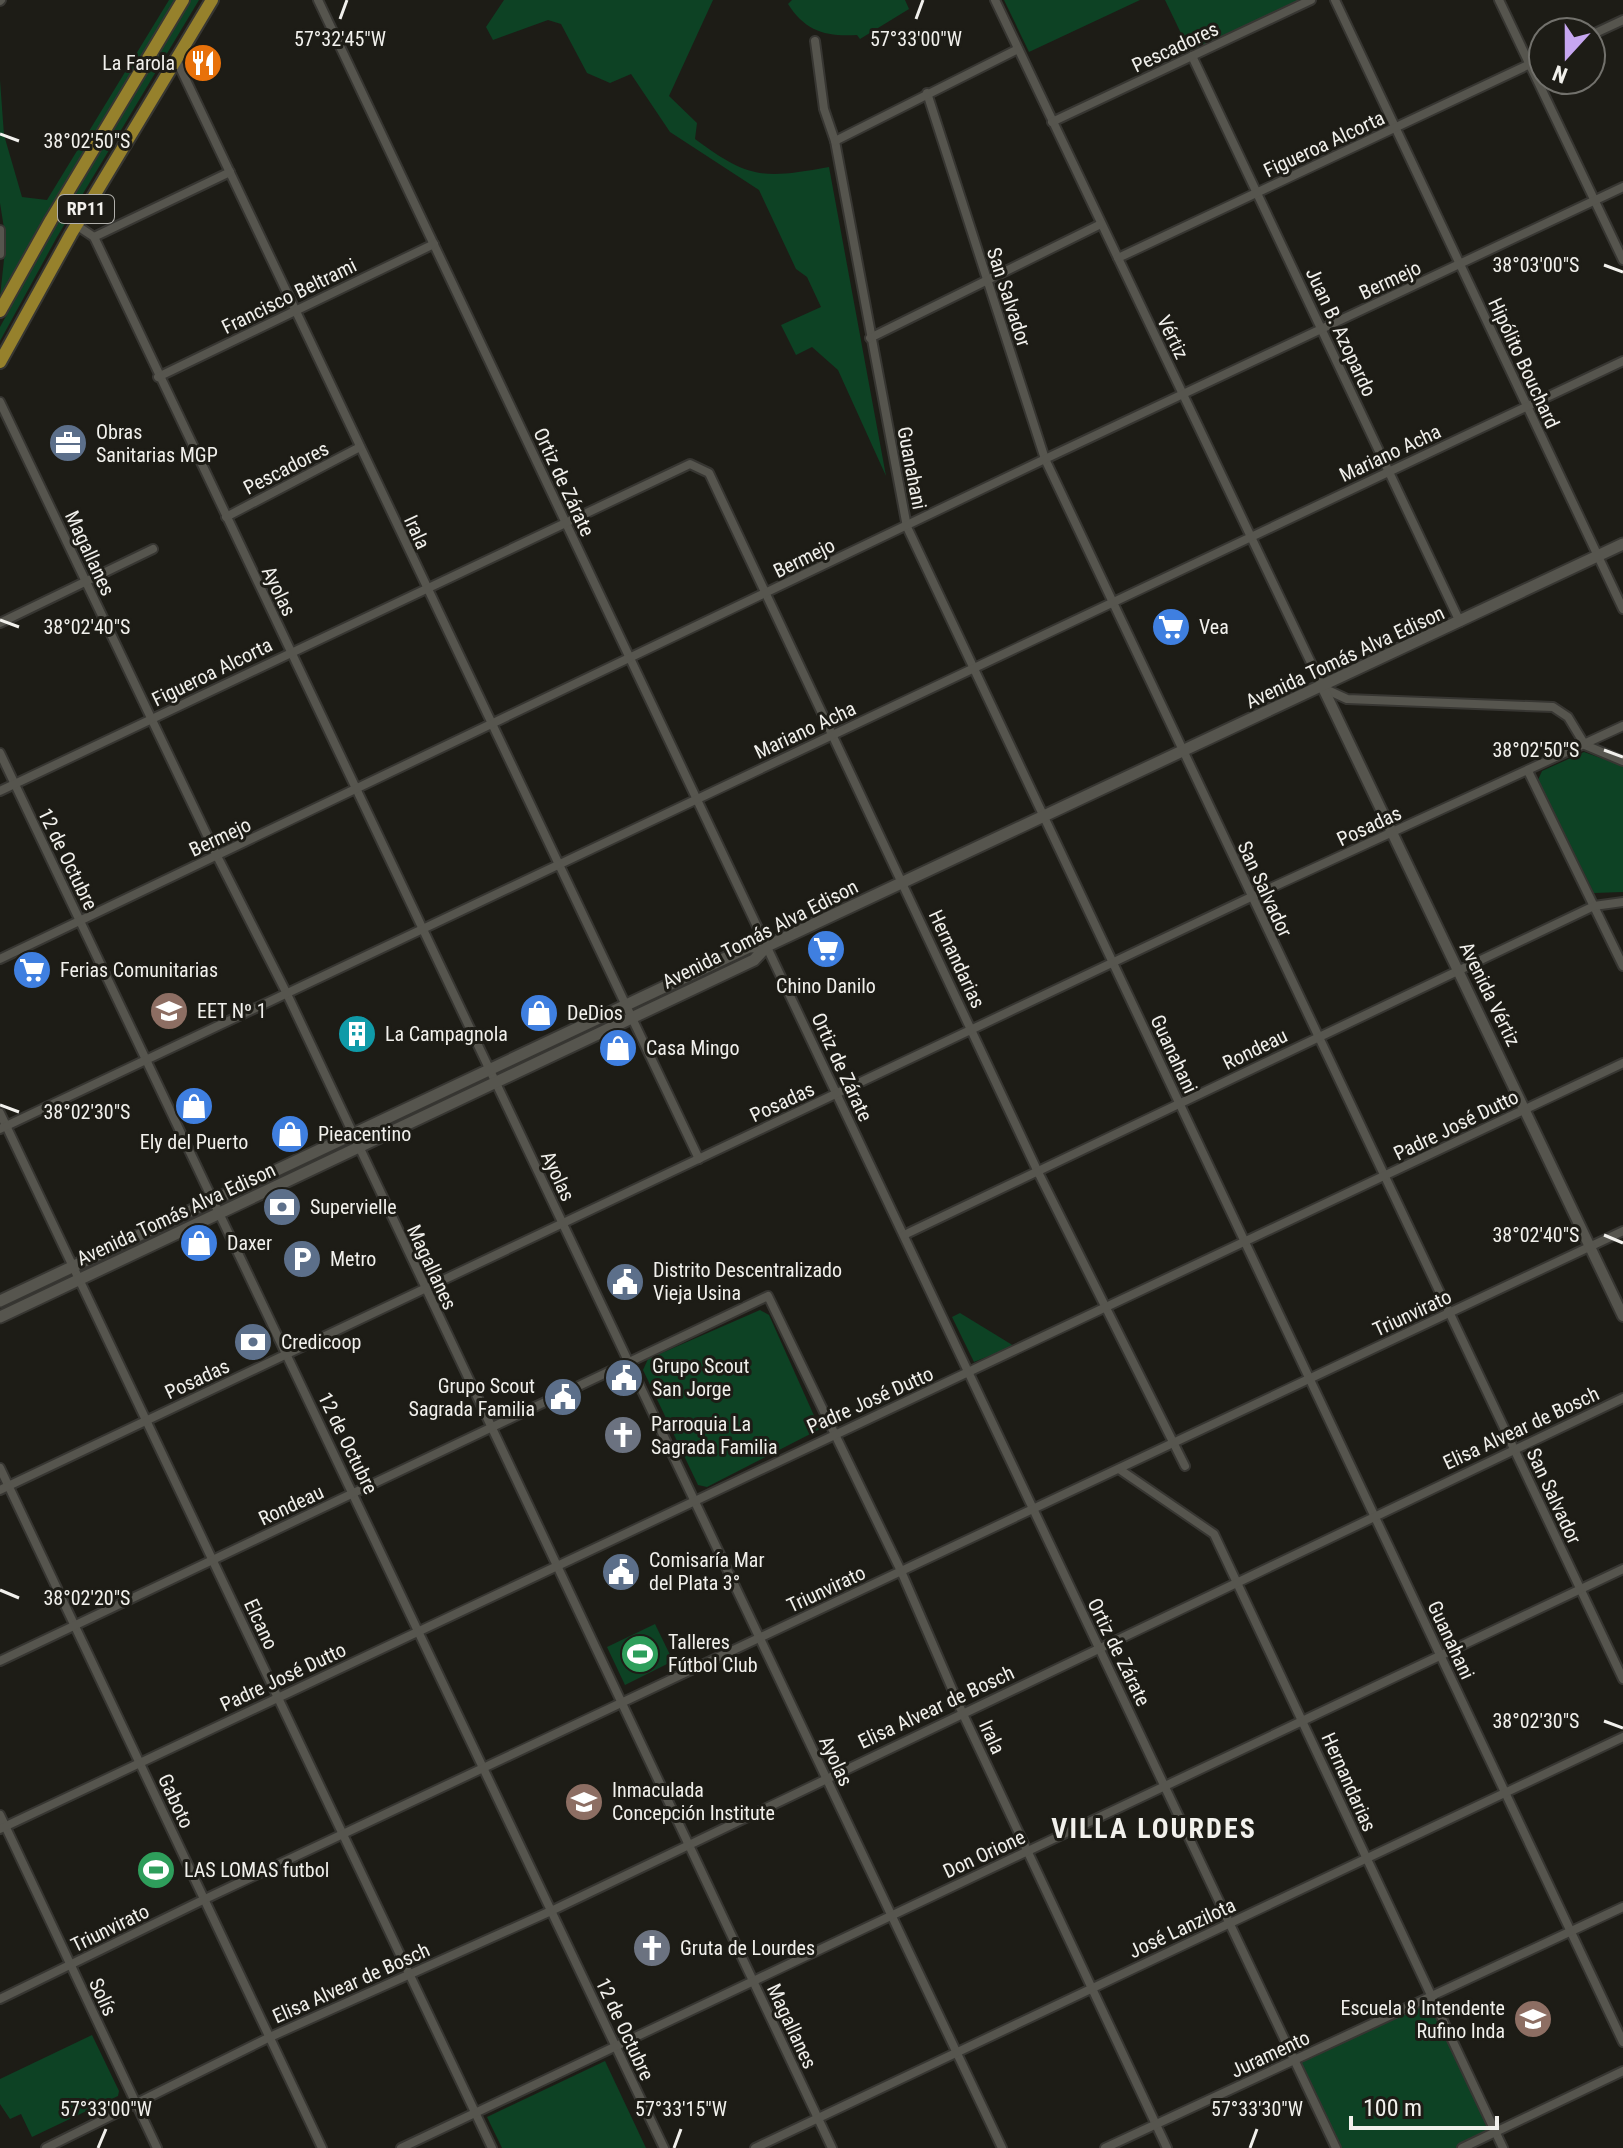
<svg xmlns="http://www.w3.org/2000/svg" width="1623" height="2148" font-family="'Roboto Condensed',sans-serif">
<rect width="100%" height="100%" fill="#1d1c16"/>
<g fill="#0d4224">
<path d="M169,0H176L52,204L0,297L6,241L0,203V80L4,135L22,197L47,200Z"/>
<path d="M191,0H199L57,237L0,341V327L51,234Z"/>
<path d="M504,0H713L669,96L697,123L695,139C749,179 763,179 829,167L886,476L838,370L812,347L796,355L781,325L821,307L807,277L796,269L759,190L670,132L631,74L610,83L587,73L561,24L548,20L493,40L486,27Z"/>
<path d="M792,0H905L909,9L860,39L857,35C826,37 805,31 788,4Z"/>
<path d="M1004,0H1140L1029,52Z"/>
<path d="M1165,0H1303L1190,52Z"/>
<path d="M1584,752L1623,766V892L1594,893L1538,780L1542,771Z"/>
<path d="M760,1310L769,1315L820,1429L707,1487L698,1485L643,1370L648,1359Z"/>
<path d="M960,1313L1014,1346L974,1362L952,1317Z"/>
<path d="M655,1624L673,1661L625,1685L607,1647Z"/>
<path d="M1433,1995L1495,2132L1462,2148H1336L1295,2061Z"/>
<path d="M92,2035L119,2091L118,2096L32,2137L21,2114L10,2119L0,2104V2079Z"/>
<path d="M605,2061L646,2148H502L487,2117Z"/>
</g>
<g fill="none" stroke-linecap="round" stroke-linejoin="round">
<g stroke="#373632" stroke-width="12">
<g id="minor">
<path d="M318,0L1336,2148"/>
<path d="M995,0L1323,688L1347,699L1553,707L1568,717L1585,745L1623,761"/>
<path d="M1335,0L1623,609"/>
<path d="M1499,0L1623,260"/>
<path d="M0,1L1,0"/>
<path d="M1591,35L1623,20"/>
<path d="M815,41L824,109L835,141L907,527L1623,2042"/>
<path d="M1192,56L1460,622"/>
<path d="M176,59L699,1159"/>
<path d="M927,93L1045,459L1623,1679"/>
<path d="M1052,122L1311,0"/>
<path d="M835,141L1018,49"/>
<path d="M76,225L94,237L1002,2148"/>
<path d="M0,230V254"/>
<path d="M94,237L230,172"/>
<path d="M1118,258L1543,58"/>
<path d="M870,338L1101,224"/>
<path d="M158,377L434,244"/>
<path d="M0,402L217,856L287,994L832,2148"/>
<path d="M226,517L360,447"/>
<path d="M0,623L153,549"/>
<path d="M0,753L664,2148"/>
<path d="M1528,771L1623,966"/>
<path d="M0,791L690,464L709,473L1037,1170L1185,1466"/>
<path d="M0,959L1045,459L1623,187"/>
<path d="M0,1113L492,2148"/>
<path d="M0,1129L1623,361"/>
<path d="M904,1235L1594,906L1623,902"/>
<path d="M0,1468L322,2148"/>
<path d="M1119,1469L1214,1534L1503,2148"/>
<path d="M0,1490L1251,897L1623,726"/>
<path d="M0,1661L768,1296L901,1571L962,1712L1167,2148"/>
<path d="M0,1815L157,2148"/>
<path d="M0,1829L1623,1063"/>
<path d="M0,1999L205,1899L1623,1231"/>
<path d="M46,2148L270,2037L551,1911L1623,1398"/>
<path d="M401,2148L1623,1569"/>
<path d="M755,2148L1623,1737"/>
<path d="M1105,2148L1623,1907"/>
<path d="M1462,2148L1623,2071"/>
</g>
</g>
<g stroke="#373632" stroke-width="14">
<path id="tertiary" d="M1323,688L1623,1316"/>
</g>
<g stroke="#373632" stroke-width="15">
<g id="secondary">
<path d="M0,1301L749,947L767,946"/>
<path d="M0,1317L754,960L767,946L1623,544"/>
</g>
</g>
<g stroke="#373632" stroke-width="16">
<g id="primary">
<path d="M0,311L51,220L183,0"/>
<path d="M0,362L71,234L212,0"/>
</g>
</g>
<use href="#minor" stroke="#56554e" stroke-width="8"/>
<use href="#tertiary" stroke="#56554e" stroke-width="10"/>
<use href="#secondary" stroke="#56554e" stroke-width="11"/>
<use href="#primary" stroke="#96812c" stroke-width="12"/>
</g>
<path fill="none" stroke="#f1f0ec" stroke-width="3" d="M340,19L347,0M916,19L923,0M0,134L19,141M1604,265L1623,272M0,620L19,627M1604,750L1623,757M0,1105L19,1112M1604,1235L1623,1243M0,1590L19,1598M1604,1721L1623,1728M98,2148L106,2129M674,2148L681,2129M1250,2148L1257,2129"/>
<defs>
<g id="restaurant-disc" transform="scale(2)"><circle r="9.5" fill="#e8710a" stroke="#1d1c16"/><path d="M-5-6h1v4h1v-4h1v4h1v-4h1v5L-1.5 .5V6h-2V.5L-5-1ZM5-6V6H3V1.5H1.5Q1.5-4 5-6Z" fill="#fff"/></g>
<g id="office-disc" transform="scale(2)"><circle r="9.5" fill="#5c6f8a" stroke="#1d1c16"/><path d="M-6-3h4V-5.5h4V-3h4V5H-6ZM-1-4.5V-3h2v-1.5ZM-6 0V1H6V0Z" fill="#fff"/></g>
<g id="supermarket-disc" transform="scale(2)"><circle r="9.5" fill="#3f7fe0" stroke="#1d1c16"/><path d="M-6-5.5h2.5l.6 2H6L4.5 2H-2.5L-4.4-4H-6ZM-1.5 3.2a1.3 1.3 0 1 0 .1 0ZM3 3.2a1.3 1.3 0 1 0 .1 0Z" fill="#fff"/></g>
<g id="school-disc" transform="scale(2)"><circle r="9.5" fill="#8d6e63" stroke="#1d1c16"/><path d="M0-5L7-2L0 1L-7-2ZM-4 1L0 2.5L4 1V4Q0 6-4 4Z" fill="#fff"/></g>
<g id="shop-disc" transform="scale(2)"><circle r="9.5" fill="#3f7fe0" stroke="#1d1c16"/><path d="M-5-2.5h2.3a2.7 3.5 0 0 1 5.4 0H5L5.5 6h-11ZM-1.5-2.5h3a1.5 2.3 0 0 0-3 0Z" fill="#fff"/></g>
<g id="building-disc" transform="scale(2)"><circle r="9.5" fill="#0f9aa8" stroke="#1d1c16"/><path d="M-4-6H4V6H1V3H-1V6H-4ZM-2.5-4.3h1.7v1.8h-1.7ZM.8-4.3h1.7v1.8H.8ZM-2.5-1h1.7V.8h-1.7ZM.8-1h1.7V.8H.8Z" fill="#fff"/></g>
<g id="bank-disc" transform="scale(2)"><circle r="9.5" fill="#5c6f8a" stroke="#1d1c16"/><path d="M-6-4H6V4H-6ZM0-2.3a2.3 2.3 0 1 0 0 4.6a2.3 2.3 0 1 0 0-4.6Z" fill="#fff"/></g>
<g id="parking-disc" transform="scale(2)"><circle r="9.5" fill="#5c6f8a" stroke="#1d1c16"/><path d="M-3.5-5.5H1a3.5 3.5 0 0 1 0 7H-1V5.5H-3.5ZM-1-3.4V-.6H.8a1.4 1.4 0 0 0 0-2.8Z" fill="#fff"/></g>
<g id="civic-disc" transform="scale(2)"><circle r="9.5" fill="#5c6f8a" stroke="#1d1c16"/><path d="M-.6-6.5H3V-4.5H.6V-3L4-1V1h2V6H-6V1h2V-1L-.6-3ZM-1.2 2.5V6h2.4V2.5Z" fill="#fff"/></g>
<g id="church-disc" transform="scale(2)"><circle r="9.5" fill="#6b7280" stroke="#1d1c16"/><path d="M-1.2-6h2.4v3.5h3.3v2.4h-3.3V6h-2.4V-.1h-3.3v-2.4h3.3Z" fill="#fff"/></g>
<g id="stadium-disc" transform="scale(2)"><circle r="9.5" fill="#2e9e5b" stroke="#1d1c16"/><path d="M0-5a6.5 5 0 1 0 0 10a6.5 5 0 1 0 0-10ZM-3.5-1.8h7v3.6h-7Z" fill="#fff"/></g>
</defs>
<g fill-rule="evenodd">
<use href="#restaurant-disc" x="203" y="63"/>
<use href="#office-disc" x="68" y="443"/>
<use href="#supermarket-disc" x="1171" y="627"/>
<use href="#supermarket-disc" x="826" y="949"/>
<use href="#supermarket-disc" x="32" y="970"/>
<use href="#school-disc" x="169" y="1011"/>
<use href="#shop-disc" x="539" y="1013"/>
<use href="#building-disc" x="357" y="1034"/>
<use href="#shop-disc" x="618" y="1048"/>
<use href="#shop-disc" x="194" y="1106"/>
<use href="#shop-disc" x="290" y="1134"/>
<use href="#bank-disc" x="282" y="1207"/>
<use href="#shop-disc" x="199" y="1243"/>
<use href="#parking-disc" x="302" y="1259"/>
<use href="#civic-disc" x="625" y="1282"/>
<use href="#bank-disc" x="253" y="1342"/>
<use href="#civic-disc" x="624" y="1378"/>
<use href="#civic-disc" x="563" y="1397"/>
<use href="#church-disc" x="623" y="1435"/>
<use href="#civic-disc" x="621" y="1572"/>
<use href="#stadium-disc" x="640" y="1654"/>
<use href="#school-disc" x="584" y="1802"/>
<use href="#stadium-disc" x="156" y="1870"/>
<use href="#church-disc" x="652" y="1948"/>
<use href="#school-disc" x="1533" y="2019"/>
</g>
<g text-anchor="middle" stroke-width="6" stroke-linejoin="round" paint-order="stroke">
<rect fill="#1d1c16" stroke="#b1b0ac" stroke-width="2" x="58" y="195" width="56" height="28" rx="6"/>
<g font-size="18" font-weight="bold" fill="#f1f0ec">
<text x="86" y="215">RP11</text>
</g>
<g font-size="20" fill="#f1f0ec" stroke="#1d1c16">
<text transform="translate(1175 47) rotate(-25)" y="7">Pescadores</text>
<text transform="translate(1324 144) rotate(-25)" y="7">Figueroa Alcorta</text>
<text transform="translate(1390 280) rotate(-25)" y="7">Bermejo</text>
<text transform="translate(289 296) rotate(-26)" y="7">Francisco Beltrami</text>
<text transform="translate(1009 297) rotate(72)" y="7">San Salvador</text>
<text transform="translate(1341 332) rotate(65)" y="7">Juan B. Azopardo</text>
<text transform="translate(1173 337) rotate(64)" y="7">Vértiz</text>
<text transform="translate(1524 363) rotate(65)" y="7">Hipólito Bouchard</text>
<text transform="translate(1390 453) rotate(-25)" y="7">Mariano Acha</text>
<text transform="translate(286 468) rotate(-27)" y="7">Pescadores</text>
<text transform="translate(912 468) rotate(79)" y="7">Guanahani</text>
<text transform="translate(564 482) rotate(65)" y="7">Ortiz de Zárate</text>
<text transform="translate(417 532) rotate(65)" y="7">Irala</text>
<text transform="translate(90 553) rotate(65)" y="7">Magallanes</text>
<text transform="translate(804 558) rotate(-26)" y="7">Bermejo</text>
<text transform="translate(279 591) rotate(64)" y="7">Ayolas</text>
<text transform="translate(1345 657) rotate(-25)" y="7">Avenida Tomás Alva Edison</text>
<text transform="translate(212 672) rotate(-26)" y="7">Figueroa Alcorta</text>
<text transform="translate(805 730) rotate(-25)" y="7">Mariano Acha</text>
<text transform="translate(1369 826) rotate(-25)" y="7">Posadas</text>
<text transform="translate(220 837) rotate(-25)" y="7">Bermejo</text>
<text transform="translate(68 859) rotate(64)" y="7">12 de Octubre</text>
<text transform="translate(1265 889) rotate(65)" y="7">San Salvador</text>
<text transform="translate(760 934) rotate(-27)" y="7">Avenida Tomás Alva Edison</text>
<text transform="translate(957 959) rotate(65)" y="7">Hernandarias</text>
<text transform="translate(1490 994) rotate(64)" y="7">Avenida Vértiz</text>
<text transform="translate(1255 1049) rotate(-26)" y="7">Rondeau</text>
<text transform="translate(1174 1054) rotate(65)" y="7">Guanahani</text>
<text transform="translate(842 1067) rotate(65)" y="7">Ortiz de Zárate</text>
<text transform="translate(782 1102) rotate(-25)" y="7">Posadas</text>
<text transform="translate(1456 1125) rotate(-26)" y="7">Padre José Dutto</text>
<text transform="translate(558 1176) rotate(65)" y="7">Ayolas</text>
<text transform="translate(176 1214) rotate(-25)" y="7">Avenida Tomás Alva Edison</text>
<text transform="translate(432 1267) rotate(65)" y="7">Magallanes</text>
<text transform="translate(1412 1313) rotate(-25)" y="7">Triunvirato</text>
<text transform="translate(197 1379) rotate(-25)" y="7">Posadas</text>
<text transform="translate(870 1400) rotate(-24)" y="7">Padre José Dutto</text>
<text transform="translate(1521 1428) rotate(-25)" y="7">Elisa Alvear de Bosch</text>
<text transform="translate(348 1443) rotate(64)" y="7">12 de Octubre</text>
<text transform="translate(1554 1496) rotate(65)" y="7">San Salvador</text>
<text transform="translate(291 1505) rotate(-25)" y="7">Rondeau</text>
<text transform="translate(826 1589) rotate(-25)" y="7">Triunvirato</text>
<text transform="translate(261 1624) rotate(65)" y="7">Elcano</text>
<text transform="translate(1451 1640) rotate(65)" y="7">Guanahani</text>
<text transform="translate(1119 1652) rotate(64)" y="7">Ortiz de Zárate</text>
<text transform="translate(283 1677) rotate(-25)" y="7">Padre José Dutto</text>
<text transform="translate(936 1707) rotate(-25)" y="7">Elisa Alvear de Bosch</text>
<text transform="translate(992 1737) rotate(65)" y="7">Irala</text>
<text transform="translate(836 1761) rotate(65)" y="7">Ayolas</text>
<text transform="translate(1349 1782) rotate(66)" y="7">Hernandarias</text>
<text transform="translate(176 1801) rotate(65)" y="7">Gaboto</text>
<text transform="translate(984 1854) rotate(-25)" y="7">Don Orione</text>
<text transform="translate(110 1928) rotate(-26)" y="7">Triunvirato</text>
<text transform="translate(1182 1928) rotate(-25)" y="7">José Lanzilota</text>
<text transform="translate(351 1983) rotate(-24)" y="7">Elisa Alvear de Bosch</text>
<text transform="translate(103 1997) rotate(65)" y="7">Solís</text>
<text transform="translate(792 2026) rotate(65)" y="7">Magallanes</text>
<text transform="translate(625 2029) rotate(65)" y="7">12 de Octubre</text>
<text transform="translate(1270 2054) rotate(-25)" y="7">Juramento</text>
</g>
<g font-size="20" fill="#f1f0ec" stroke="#1d1c16" text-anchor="start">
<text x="175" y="70" text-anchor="end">La Farola</text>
<text x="96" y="439">Obras<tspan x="96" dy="23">Sanitarias MGP</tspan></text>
<text x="1199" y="634">Vea</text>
<text x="60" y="977">Ferias Comunitarias</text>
<text x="826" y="993" text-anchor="middle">Chino Danilo</text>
<text x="197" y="1018">EET Nº 1</text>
<text x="567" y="1020">DeDios</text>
<text x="385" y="1041">La Campagnola</text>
<text x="646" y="1055">Casa Mingo</text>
<text x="318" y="1141">Pieacentino</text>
<text x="194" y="1149" text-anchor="middle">Ely del Puerto</text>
<text x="310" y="1214">Supervielle</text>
<text x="227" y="1250">Daxer</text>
<text x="330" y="1266">Metro</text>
<text x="653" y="1277">Distrito Descentralizado<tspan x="653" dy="23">Vieja Usina</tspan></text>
<text x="281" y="1349">Credicoop</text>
<text x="652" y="1373">Grupo Scout<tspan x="652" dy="23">San Jorge</tspan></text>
<text x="535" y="1393" text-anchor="end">Grupo Scout<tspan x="535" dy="23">Sagrada Familia</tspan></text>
<text x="651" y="1431">Parroquia La<tspan x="651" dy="23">Sagrada Familia</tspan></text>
<text x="649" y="1567">Comisaría Mar<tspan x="649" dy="23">del Plata 3°</tspan></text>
<text x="668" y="1649">Talleres<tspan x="668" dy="23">Fútbol Club</tspan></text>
<text x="612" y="1797">Inmaculada<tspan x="612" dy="23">Concepción Institute</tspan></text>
<text x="184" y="1877">LAS LOMAS futbol</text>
<text x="680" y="1955">Gruta de Lourdes</text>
<text x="1505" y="2015" text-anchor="end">Escuela 8 Intendente<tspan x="1505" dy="23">Rufino Inda</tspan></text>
</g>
<g font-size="28" font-weight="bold" letter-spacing="2" fill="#f1f0ec" stroke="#1d1c16">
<text x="1154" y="1838">VILLA LOURDES</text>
</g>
</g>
<g font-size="20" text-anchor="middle" fill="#f1f0ec" stroke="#1d1c16" stroke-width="6" stroke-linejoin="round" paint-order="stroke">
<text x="340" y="46">57°32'45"W</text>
<text x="916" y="46">57°33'00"W</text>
<text x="87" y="148">38°02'50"S</text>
<text x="1536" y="272">38°03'00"S</text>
<text x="87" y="634">38°02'40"S</text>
<text x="1536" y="757">38°02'50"S</text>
<text x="87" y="1119">38°02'30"S</text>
<text x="1536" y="1242">38°02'40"S</text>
<text x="87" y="1605">38°02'20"S</text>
<text x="1536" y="1728">38°02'30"S</text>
<text x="106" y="2116">57°33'00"W</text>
<text x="681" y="2116">57°33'15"W</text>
<text x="1257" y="2116">57°33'30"W</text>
</g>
<g transform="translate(1567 56) rotate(201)"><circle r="38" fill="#1d1c16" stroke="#72716c" stroke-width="2"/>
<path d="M0-6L14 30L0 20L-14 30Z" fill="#c6a6f0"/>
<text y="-12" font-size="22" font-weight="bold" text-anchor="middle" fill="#f1f0ec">N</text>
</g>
<path d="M1351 2116v12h146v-12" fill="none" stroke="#f1f0ec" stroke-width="4"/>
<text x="1363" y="2116" font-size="24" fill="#f1f0ec" stroke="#1d1c16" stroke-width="6" paint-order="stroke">100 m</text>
</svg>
